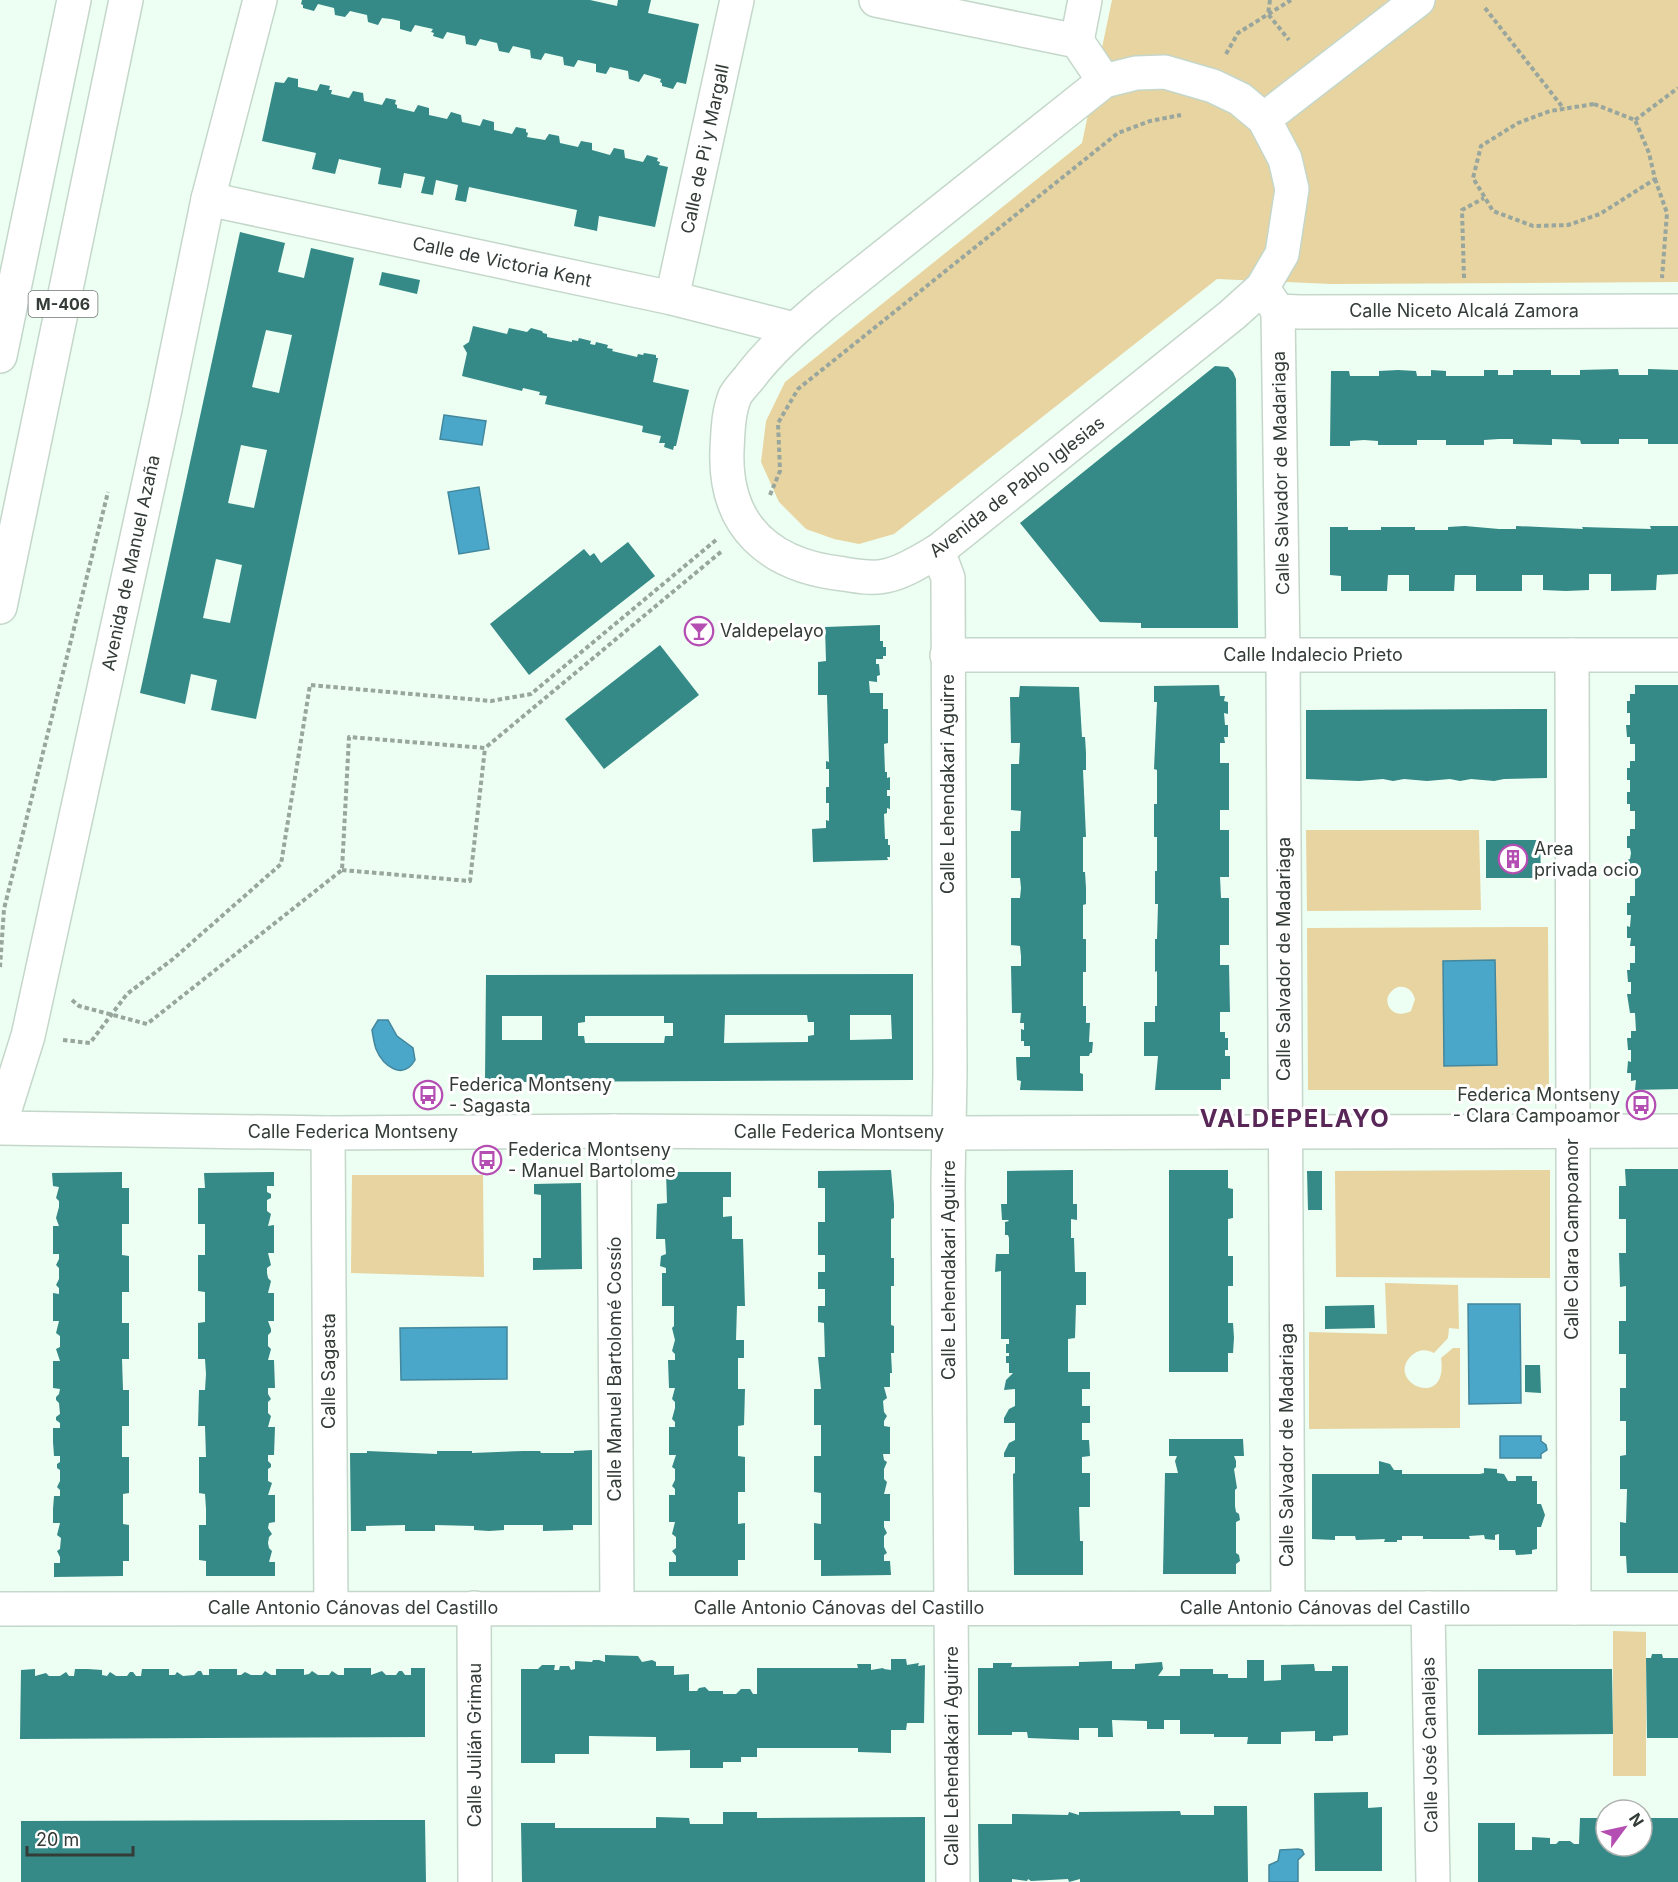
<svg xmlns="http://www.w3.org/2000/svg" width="1678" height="1882" font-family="Inter,sans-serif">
<rect width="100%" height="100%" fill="#ecfff2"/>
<g fill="#e8d4a0" fill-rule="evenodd">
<path d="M1112,0H1678V282L1331,284L1217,279L894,534L859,544L834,539L806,529L779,502L761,462L766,421L785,382L1082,143Z"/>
<path d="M1306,830H1479L1481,910L1307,911Z"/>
<path d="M1548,927L1549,1090H1308L1307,928ZM1398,987C1407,986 1412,990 1415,999L1411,1011C1390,1022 1377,996 1398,987Z"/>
<path d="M1550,1170V1278L1336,1277L1335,1171Z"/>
<path d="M352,1175H483L484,1277L351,1273Z"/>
<path d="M1385,1283L1458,1285L1459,1329L1449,1328L1448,1338L1434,1353C1426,1349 1419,1349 1412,1355C1383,1382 1449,1412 1441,1358L1453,1348H1460V1428L1309,1429V1332L1387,1334Z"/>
<path d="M1613,1631L1646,1632V1776H1613Z"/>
</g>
<g fill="#4aa7c9" stroke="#43879d" stroke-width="1.5">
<path d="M444,415L486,421L482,445L440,439Z"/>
<path d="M479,487L489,549L459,554L448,492Z"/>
<path d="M1495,960L1497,1065L1444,1066L1443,961Z"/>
<path d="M378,1020H388L397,1036L413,1048L415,1060C403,1081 383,1066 376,1049C374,1043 373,1036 372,1030Z"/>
<path d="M1468,1304H1520L1521,1403L1469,1404Z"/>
<path d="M507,1327V1379L401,1380L400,1328Z"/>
<path d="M1500,1436H1541V1441L1546,1445L1547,1450L1541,1454V1458H1500Z"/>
<path d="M1298,1849L1302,1850L1304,1854L1298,1860V1882H1269V1865L1278,1861L1280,1850Z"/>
</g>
<g fill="#358986" fill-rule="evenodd">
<path d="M302,0H590L617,6L618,0H651L648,13L699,24L686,84L677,82L673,89L662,86V83L660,82L661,79L644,74L639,82L629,79L628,71L610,67L606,74L596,72V64L578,60L574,67L564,65L563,57L545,53L541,60L531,58L530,50L513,46L509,53L499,51L497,43L480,39L476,46L466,44L465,36L447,32L443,39L433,36L434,33L431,32L433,29L415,25L411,32L400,29V21L391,19L382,18L378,25L368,22L367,15L350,11L345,17L335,15L334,8L318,4L314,11L303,8V5L301,4Z"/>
<path d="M288,77L298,79V87L317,91L320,84L330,86L329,90H332L331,94L349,98L353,91L363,93L364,101L382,105L386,98L396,100L395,104L397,105V108L414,112L418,105L429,108V115L447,119L451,112L461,115L462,122L480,126L483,119L494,122V130L512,134L516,127L526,129V132L528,133L527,137L545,140L549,134L559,136L560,143L578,147L581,141L592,143V150L610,155L614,148L624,150L625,158L643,162L647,155L658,158L657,161L660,162L659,165L668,167L655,227L599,216L597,231L574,226L577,210L469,187L466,202L455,200L458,185L436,180L433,195L421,193L425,177L404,173L401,188L378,184L381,168L339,159L335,174L312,169L316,153L262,141L275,82L284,83Z"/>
<path d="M240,232L285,243L278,272L304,278L311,248L354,258L256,719L211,710L217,680L191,674L185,704L140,693ZM266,330L292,335L279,393L252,387ZM241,445L267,450L254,508L228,503ZM216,559L242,565L230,623L203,618Z"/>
<path d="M382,272L420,280L417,294L379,285Z"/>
<path d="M473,326L507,334L509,328L527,332L531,328L542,331L543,333L547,334V337L572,342V340L578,341L579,338L591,341L590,344L595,345L596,342L608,345L607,348L613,349L612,351L637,357L638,354L643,355L644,353L656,355V358H658L653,382L689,390L676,446H674L673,450L664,447L665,443H659L661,436L642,432L643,426L545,404L547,396L539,395L540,392L523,388L522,391L462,376L467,353L463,346L469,342Z"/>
<path d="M1215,366L1228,367L1233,372L1236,379L1238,628H1141V623L1100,622L1020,523Z"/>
<path d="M1618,369L1619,375H1648V369L1678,370V444H1648V439H1619V444H1581L1580,440L1552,439V445L1513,444V439H1499L1484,440V445H1446V440H1417V445H1378V441L1364,440L1350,441V446H1330L1331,371H1349L1350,376H1379V371L1398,370L1416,371L1417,376H1431V370L1446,371V376H1484V370H1498V375H1513V370H1551V375H1580V370Z"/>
<path d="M1516,526L1583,529L1582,527L1651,529L1650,526H1678V574L1657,575L1656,590L1611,591V574H1589V590L1566,591L1543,590V575H1522V591H1476V575H1455L1454,591H1409V575H1388L1387,591H1341V576L1330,575V527H1348V530H1381V527H1415V530H1448V527L1465,526L1499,529H1516Z"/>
<path d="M628,542L655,576L529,675L490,624L584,549L590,556L594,553L601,563Z"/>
<path d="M880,625V641H883V647H886V656H883V659H876V664H879L880,675L877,676V682L869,681L870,693H883V709H888V743L884,744L885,772H887V778L890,777V790H887V796H890V809L887,808V813L884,814L885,839H888V845H890V857H887L888,860L813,862L812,829L826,828V820L829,821V803H826V787H829V769H826V761L829,762L827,695H818V662L826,661L825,627Z"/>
<path d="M660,645L699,695L604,769L565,719Z"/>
<path d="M1219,685L1220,696H1225L1224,701L1228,702V714L1224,713L1225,725H1228V737H1224L1225,743H1220V763H1229V810H1220V830H1229V877H1220L1221,898H1229V945H1220V965H1229L1230,1012H1220V1032H1225V1038H1228V1050H1225V1056H1230V1079H1221V1090H1155L1158,1056H1144V1022H1155V1006H1157V971L1155,972V939H1157L1158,904H1155V871H1157V837H1154V804H1157V770L1154,769L1157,702H1154V686Z"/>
<path d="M1635,685H1678V1089L1635,1090L1636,1080L1631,1081V1073H1627L1628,1061L1631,1062V1050H1628L1627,1038H1631V1031H1636L1635,1013H1630L1627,994H1631V982H1628L1627,970H1630V963H1635V946H1630L1631,938H1627V926L1630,927L1631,915H1627V903H1630V896H1635V879L1630,878V871H1627V860L1630,859L1631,853L1630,848H1627V836H1630V829H1635V811H1630V804H1627V792H1630V780H1627V768H1630V761H1635V744H1630V737H1627L1626,725H1630V713H1627V701H1630V694H1635Z"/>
<path d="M1020,686L1079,687L1082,737H1085L1086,753V770H1083L1086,837H1083V872H1085L1086,888V904L1083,905V939H1086V972H1083V1006H1086V1023H1090L1089,1042H1093L1092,1053H1090L1089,1056H1080V1073L1083,1074V1091L1020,1090L1021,1081L1017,1080L1016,1057H1030V1046H1024V1041H1021V1029L1024,1030V1023H1020L1021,1013H1012L1011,966H1021V956L1020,946L1011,945V898H1020L1021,888L1020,878H1011V831H1020L1021,811L1011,810V764H1019L1020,743H1011L1010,697H1019Z"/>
<path d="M1547,709V778L1504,779L1494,781L1471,779L1460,781L1450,779L1427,781L1404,779L1393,781L1383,779L1359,781L1306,779V710Z"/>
<path d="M1486,840H1540L1541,878H1486Z"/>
<path d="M913,974V1080L485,1082L486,975ZM725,1015H807L808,1022H814V1035L808,1036V1042L724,1043ZM850,1015H891L892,1039L850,1040ZM502,1016H542V1040H502ZM585,1016H664V1023H673V1036H665L664,1043H585L584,1036H578V1023L585,1022Z"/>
<path d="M1625,1169H1678V1573H1627L1626,1556H1620V1522L1626,1523L1627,1489H1620V1456L1626,1455V1421H1620V1388H1626V1354H1619V1321H1626V1286L1620,1287L1619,1253H1626V1219H1619V1186H1626Z"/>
<path d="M891,1170L894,1204V1218L891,1219V1258H894V1286H891V1325L894,1326V1353H891L892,1373H890V1387H884L887,1398L883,1401L884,1412L887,1416L884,1421V1426L890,1427V1454H883L884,1460L887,1462L884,1469V1479L887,1482L884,1494H890V1521H884V1527L887,1533L884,1536V1547L887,1553L884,1555V1561H890L891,1575L821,1576V1560H814V1523L821,1524V1493L814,1492V1456H821V1425H814V1389H821L818,1357H825L824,1323L818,1322V1306H825V1289H818V1272H825V1255H818V1222H825V1188H818V1171Z"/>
<path d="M1073,1170V1204H1077V1220L1071,1219V1238H1074L1075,1272H1086V1305H1076L1075,1338L1068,1339V1372H1090V1389H1082V1406H1090V1423H1082V1440H1089L1090,1456L1082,1457V1473H1090V1507H1079L1080,1541H1083V1575H1014L1013,1474L1015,1473V1457H1004V1453L1009,1443L1015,1440V1423H1004V1418L1009,1409L1015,1406V1389L1004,1390L1006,1380L1013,1373H1009V1363H1006V1356H1009V1353H1006V1344H1009V1339H1001V1271L995,1272L996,1254H1009V1238L1008,1235H1005V1222L1009,1221L1008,1220H1002L1001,1204H1007V1171Z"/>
<path d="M1169,1170H1228V1188L1233,1189V1218L1228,1219V1256H1233V1286H1228V1323H1233L1234,1338L1233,1353H1228V1372H1169Z"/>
<path d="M1307,1171H1322V1210H1308Z"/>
<path d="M122,1172V1188H129V1224H122V1255L129,1256V1292H122V1323H129V1359H122L123,1390H129V1426H122V1457H129V1493L123,1494V1524L129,1525V1561H123V1576L54,1577V1563H60V1557L57,1551L60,1549L61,1538L57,1535L60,1523H53V1509L54,1496H60V1490L57,1487L60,1481V1470L57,1468V1464L60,1462V1456H54L53,1442V1428H60V1423L56,1420V1417L60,1414L59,1403L56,1400V1397L59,1394L60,1389L53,1388V1361H60L56,1349L60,1347V1336L56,1333L59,1321H53V1293L59,1294V1288L56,1285L59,1279V1268L56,1265L59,1259V1254H53V1226H59L56,1218L59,1207V1201L56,1198L59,1187L53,1186L52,1173Z"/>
<path d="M274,1172V1186H267V1192L271,1194V1198L267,1200V1211L271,1214L268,1226L274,1225V1253H268L271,1265L267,1268V1273L268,1278L271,1281L268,1293H274V1321H268L271,1329V1332L268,1335V1346L271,1349L268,1360H274L275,1388H268V1394L271,1399L268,1402V1413L271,1416L268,1427H275L274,1455H268V1461L271,1464V1467L268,1469V1481L272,1483L268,1495H275V1522L269,1523L268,1528L272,1534L269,1537L268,1543L269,1548L272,1551L269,1562H275V1576H206V1561L199,1560V1525H206V1509L205,1494L199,1493V1457H206L205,1426H198L199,1390H205L206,1374L205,1359H198V1323L205,1322V1292L198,1291V1255H205V1224H198V1188H205L204,1173Z"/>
<path d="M666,1172H731V1197H723V1217L732,1216V1239H743L745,1306H737L736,1340H744V1358H738V1389H745L744,1425L738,1426V1456L745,1457V1492H738V1524L745,1523V1560H738V1576H669V1562H676V1556L672,1551L676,1548V1537L672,1534L675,1522H669V1495H675V1489L672,1486L675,1480V1469L672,1467L676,1455H669V1427H675V1422L672,1419L675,1408V1402L672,1399L675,1388H669L668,1360H675V1354L672,1351L675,1340L672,1328L674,1326V1306H662V1273H666V1268L660,1266L661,1256L666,1254L665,1239H656L657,1204L667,1203Z"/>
<path d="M581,1183L582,1269L533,1270V1258H541V1195L534,1194V1184Z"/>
<path d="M1374,1305L1375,1328L1325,1329V1306Z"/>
<path d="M1525,1365H1540L1541,1393L1525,1392Z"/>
<path d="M1169,1439H1243L1244,1456H1234L1236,1461V1467L1234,1469L1237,1488L1235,1490V1506L1236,1512L1239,1514L1240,1520L1236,1522V1553L1239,1555L1240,1561L1236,1564V1574H1163L1165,1473H1178L1175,1461L1177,1456H1169Z"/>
<path d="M592,1450V1525H573V1530L543,1531V1525H504V1530L489,1531L474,1530V1526L435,1525V1531H405V1525L366,1526V1531H351L350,1453H367V1451L437,1454V1451H472V1453L523,1451H540L541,1453H574V1451Z"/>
<path d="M1379,1461L1390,1464L1394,1470H1402V1474H1480L1484,1473V1468L1497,1469V1473L1504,1474L1508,1481H1516V1476H1532V1481H1537V1504H1541L1545,1515L1541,1527H1537V1549L1532,1550V1554L1516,1555L1515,1550H1499V1534L1495,1535V1540L1485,1539L1484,1535L1469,1536L1470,1539H1423V1536H1402V1540H1397V1542H1384L1385,1539L1356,1540L1355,1536H1335V1540L1312,1539V1474H1379Z"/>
<path d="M1652,1654H1662L1663,1658H1678V1738H1647L1646,1658H1651Z"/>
<path d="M605,1655L638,1656L642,1662L652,1660L656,1662V1666H674V1675L689,1674V1691H697L699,1688L705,1687L709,1691H723V1694H736L741,1689H750L753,1694H757V1668H858L857,1664H871V1670L883,1668L884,1669L891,1670V1659H906L907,1665L919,1663L918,1666L925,1665L924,1723H907L906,1730H891V1753L858,1752V1748H757V1757H741V1762H723V1768H690V1750L656,1751V1737L589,1736V1754H555V1763H521V1669H538L542,1665H555L554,1670H559L560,1666H569L571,1670L575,1669V1661L592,1662L593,1660H599L605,1662Z"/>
<path d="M1247,1660H1264V1681L1281,1680V1665L1314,1664L1315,1671H1332V1666H1348V1735L1333,1736V1741H1315V1731L1281,1732V1744H1247L1248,1737H1214V1734H1180V1720H1164V1729H1147V1721L1112,1720L1113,1737H1098V1728H1079V1740L1028,1738L1027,1732H1012V1735H978V1668H993V1663H1012L1011,1667L1079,1666V1662L1112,1661V1669H1135V1664L1162,1662L1163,1669L1158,1676H1180V1669H1213V1674H1228V1678H1247Z"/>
<path d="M344,1668H371V1675L382,1671L386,1675H396L399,1671H402L405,1675H411V1668H425V1737L20,1739L21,1670L35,1669V1676L46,1673L49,1676H60L66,1672L69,1676H74L75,1669H88L102,1670V1675L107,1676L110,1672L116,1676H127L130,1672H133L136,1676H141L142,1669H169V1675H175L177,1672L183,1676L194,1675L198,1671H201L203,1675H209V1669H237V1675H241L245,1672L251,1675H262L265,1671L271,1675H276V1669H304V1675L309,1674L312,1671L318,1675H329L332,1671L338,1675H344Z"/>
<path d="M1478,1669H1612L1613,1734L1478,1735Z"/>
<path d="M1368,1792V1808L1382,1807V1871H1315L1314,1793Z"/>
<path d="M1214,1806H1247L1248,1882H1080V1879L1069,1882L1068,1879L1031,1881L1028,1879L1027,1881L1012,1879V1882H979L978,1824H1012V1814L1068,1815L1069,1812L1079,1815V1812L1180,1811L1181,1815H1214Z"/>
<path d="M723,1812H757V1818L925,1817V1882H522L521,1823H555V1828H656V1817L689,1818L690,1824H723Z"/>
<path d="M1580,1818H1606V1846H1642V1818H1678V1882H1478V1823H1515V1850H1532V1837L1550,1838V1844H1556L1559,1841H1570L1574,1844H1579Z"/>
<path d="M391,1820H425L426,1882H21V1821Z"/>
</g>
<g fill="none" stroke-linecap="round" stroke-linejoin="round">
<g stroke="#c4d7ca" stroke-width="36">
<g id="street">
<path d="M876,0L1077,41L1104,81"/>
<path d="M1077,41L1085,0"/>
<path d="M1165,72L1213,86L1240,99L1264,119L1285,159L1292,189L1282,254L1262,288L1232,315L938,551C922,560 903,573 885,576C873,579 856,576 844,574C770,566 724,527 727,450C728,432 728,413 735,396C738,390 745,383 749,378C770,350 797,327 824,304L1104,81L1136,73Z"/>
<path d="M1264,119L1418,0"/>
<path d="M208,199L672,298L794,329"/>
<path d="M1266,293L1278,311L1300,312L1678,311"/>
<path d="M672,298L737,0"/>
<path d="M1278,311L1283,655L1288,1608"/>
<path d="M938,551L948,578L950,1073L948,1184L953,1882"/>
<path d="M947,655H1678"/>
<path d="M1572,655L1574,1608"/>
<path d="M0,1125L28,1036L165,409L208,199L260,0"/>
<path d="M0,1128L328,1133L614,1131L949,1133L1678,1131"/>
<path d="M614,1131L617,1608"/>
<path d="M328,1133L331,1608"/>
<path d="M474,1608L475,1882"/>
<path d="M1428,1608L1433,1882"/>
<path d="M0,1609L1678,1608"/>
</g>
</g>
<g stroke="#c4d7ca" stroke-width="36">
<g id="highway">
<path d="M0,356L74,0"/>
<path d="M0,607L126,0"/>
</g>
</g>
<g stroke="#98a69d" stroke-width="4" stroke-dasharray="4.5 3" stroke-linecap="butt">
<path d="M1270,0L1268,14L1289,40"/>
<path d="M1485,8L1564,109"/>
<path d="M1226,54L1238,33L1291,0"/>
<path d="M1594,104L1635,120L1649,153L1655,179L1600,214L1568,225L1533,226L1493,211L1473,178L1481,146L1518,123L1550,111Z"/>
<path d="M1635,120L1678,88"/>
<path d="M1655,179L1667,213L1662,278"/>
<path d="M1464,278L1462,210L1484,198"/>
<path d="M770,495L780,471L778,423L798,389L1118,133L1150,121L1181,115"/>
<path d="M342,870L470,881L485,748"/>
<path d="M0,967L4,909L108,492"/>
<path d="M72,1000L79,1006L147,1024L342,870L349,737L485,748L722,551"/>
<path d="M63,1040L90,1043L127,994L173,959L281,864L310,685L491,701L531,694L716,540"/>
</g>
<use href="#street" stroke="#fff" stroke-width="33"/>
<use href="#highway" stroke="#fff" stroke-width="33"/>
</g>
<defs>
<g id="bar-ring" transform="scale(1.5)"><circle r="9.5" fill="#fff" stroke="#b44eb2" stroke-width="1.5"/><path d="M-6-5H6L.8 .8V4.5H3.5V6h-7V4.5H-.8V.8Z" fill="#b44eb2"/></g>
<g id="building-ring" transform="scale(1.5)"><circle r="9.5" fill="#fff" stroke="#b44eb2" stroke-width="1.5"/><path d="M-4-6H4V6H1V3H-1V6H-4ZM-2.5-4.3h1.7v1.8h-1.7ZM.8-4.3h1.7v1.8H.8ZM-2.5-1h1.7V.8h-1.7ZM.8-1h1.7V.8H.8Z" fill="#b44eb2"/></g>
<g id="bus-ring" transform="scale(1.5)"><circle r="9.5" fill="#fff" stroke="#b44eb2" stroke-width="1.5"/><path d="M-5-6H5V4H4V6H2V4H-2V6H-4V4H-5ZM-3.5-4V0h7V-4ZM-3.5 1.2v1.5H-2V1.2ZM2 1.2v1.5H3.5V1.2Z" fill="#b44eb2"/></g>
</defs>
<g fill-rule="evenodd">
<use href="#bar-ring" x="699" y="631"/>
<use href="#building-ring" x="1513" y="859"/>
<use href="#bus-ring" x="428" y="1095"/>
<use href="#bus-ring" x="1641" y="1105"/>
<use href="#bus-ring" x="487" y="1160"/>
</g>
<g text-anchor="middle" stroke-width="6" stroke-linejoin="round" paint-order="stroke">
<rect fill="#fff" stroke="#717673" stroke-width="1.5" x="28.5" y="291" width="69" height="26" rx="4.5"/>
<g font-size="16" font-weight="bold" fill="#343c37">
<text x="63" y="310">M-406</text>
</g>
<g font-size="18" fill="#343c37" stroke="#fff">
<text transform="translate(705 149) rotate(-78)" y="6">Calle de Pi y Margall</text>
<text transform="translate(502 262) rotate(12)" y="6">Calle de Victoria Kent</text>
<text x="1464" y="317">Calle Niceto Alcalá Zamora</text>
<text transform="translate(1281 473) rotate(-91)" y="6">Calle Salvador de Madariaga</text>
<text transform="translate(1017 487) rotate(-38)" y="6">Avenida de Pablo Iglesias</text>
<text transform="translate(131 563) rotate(-78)" y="6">Avenida de Manuel Azaña</text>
<text x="1313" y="661">Calle Indalecio Prieto</text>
<text transform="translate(948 784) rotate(-90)" y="6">Calle Lehendakari Aguirre</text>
<text transform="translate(1284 959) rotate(-90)" y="6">Calle Salvador de Madariaga</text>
<text x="353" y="1138">Calle Federica Montseny</text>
<text x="839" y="1138">Calle Federica Montseny</text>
<text transform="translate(1572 1239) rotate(-90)" y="6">Calle Clara Campoamor</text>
<text transform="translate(949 1270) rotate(-90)" y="6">Calle Lehendakari Aguirre</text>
<text transform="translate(615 1369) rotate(-90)" y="6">Calle Manuel Bartolomé Cossío</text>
<text transform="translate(329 1371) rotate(-90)" y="6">Calle Sagasta</text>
<text transform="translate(1287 1445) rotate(-90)" y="6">Calle Salvador de Madariaga</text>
<text x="353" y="1614">Calle Antonio Cánovas del Castillo</text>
<text x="839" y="1614">Calle Antonio Cánovas del Castillo</text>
<text x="1325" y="1614">Calle Antonio Cánovas del Castillo</text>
<text transform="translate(475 1745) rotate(-90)" y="6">Calle Julián Grimau</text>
<text transform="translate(1430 1745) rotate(-91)" y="6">Calle José Canalejas</text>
<text transform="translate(952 1756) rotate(-90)" y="6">Calle Lehendakari Aguirre</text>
</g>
<g font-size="18" fill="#343c37" stroke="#fff" text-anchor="start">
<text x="720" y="637">Valdepelayo</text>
<text x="1534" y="855">Area<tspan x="1534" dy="21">privada ocio</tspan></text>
<text x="449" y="1091">Federica Montseny<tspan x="449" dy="21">- Sagasta</tspan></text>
<text x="1620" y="1101" text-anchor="end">Federica Montseny<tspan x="1620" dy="21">- Clara Campoamor</tspan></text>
<text x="508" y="1156">Federica Montseny<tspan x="508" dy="21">- Manuel Bartolome</tspan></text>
</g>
<g font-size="24" font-weight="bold" letter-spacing="1.5" fill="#582757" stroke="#fff">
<text x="1295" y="1127">VALDEPELAYO</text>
</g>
</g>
<g transform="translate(1624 1828) rotate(57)"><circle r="28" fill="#ffffff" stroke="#aeb1af" stroke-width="1.5"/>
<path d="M0-4.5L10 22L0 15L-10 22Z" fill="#b44eb2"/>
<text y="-9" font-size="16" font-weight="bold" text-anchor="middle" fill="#343c37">N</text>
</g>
<path d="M27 1846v9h106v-9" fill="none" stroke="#343c37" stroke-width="3"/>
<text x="36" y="1846" font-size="18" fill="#343c37" stroke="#ffffff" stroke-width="4.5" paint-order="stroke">20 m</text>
</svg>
